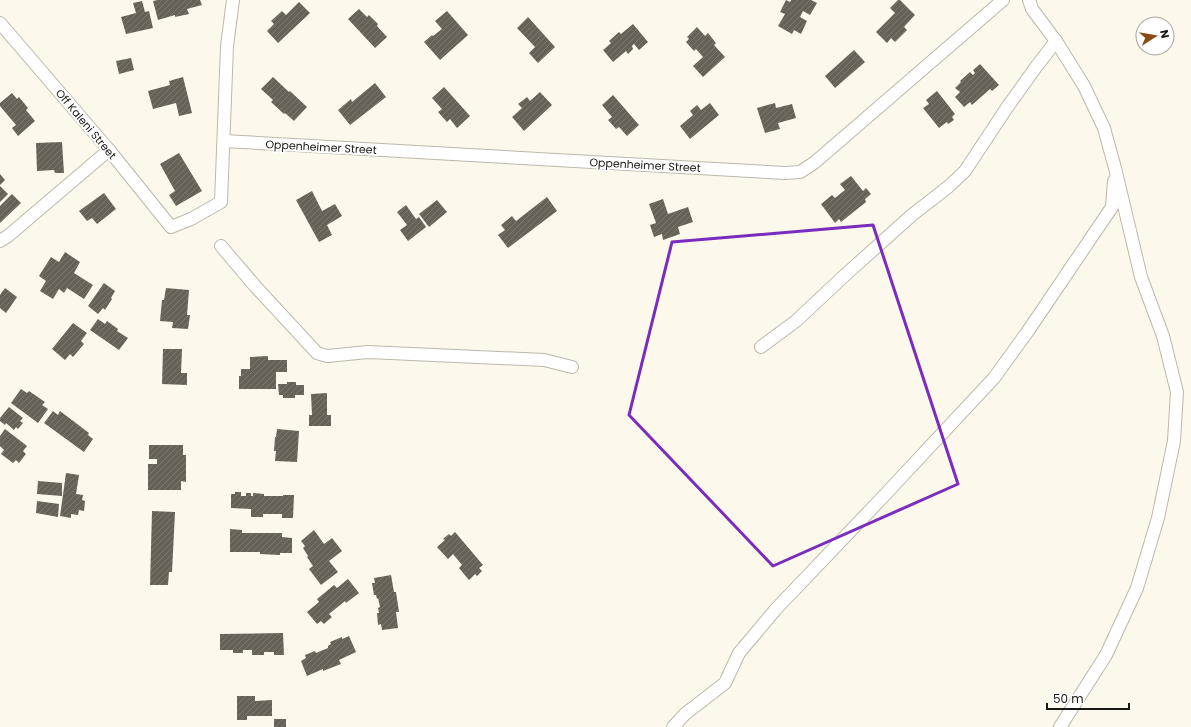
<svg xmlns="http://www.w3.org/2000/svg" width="1191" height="727" font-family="Poppins,sans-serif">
<defs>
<pattern id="building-hatch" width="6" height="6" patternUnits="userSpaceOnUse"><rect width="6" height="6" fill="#676157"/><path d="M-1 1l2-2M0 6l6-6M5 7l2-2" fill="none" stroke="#7c776f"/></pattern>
</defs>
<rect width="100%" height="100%" fill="#fcf9ec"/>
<g fill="url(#building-hatch)">
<path d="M158,0H200L202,5L187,9L189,14L175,17V15L158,20L153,1Z"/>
<path d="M786,0L790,2L791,0H811L817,3L810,15L803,11L800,17L807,21L801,34L794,30L792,34L778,26L785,14L780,12Z"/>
<path d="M898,0H900L915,15L904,27L907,30L895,42L891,38L887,43L876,32L895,13L890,8Z"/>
<path d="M142,1L145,12L149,11L153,28L126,34L121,17L136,13L133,3Z"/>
<path d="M299,2L310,13L278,43L267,31L274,24L271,21L282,11L286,15Z"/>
<path d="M359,9L367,17L369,15L378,24L377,26L387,37L375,48L348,19Z"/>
<path d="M447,11L468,35L440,60L424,42L432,35L433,36L442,29L435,21Z"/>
<path d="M528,17L555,47L538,63L529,53L535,47L517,28Z"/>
<path d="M633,24L648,42L639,50L634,44L632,46L633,49L628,54L626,51L613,62L603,50L611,43L609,41L619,32L621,34Z"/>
<path d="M697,27L705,36L708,33L716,43L714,45L725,57L703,77L693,66L703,57L696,49L694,51L686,42L689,39L687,37Z"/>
<path d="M854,50L865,62L835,88L825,76Z"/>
<path d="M131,58L134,70L119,74L116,61Z"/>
<path d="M980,64L999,85L992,91L990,89L972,105L970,102L964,107L955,97L960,92L955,88L961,82L960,81L970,72L973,75L975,73L973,70Z"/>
<path d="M183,77L192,113L179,116L176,103L153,109L148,91L170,85L169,81Z"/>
<path d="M273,77L289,92L290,91L307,107L294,121L285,113L284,114L271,102L273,100L261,89Z"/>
<path d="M375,83L386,97L350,125L338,110L351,99L352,102Z"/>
<path d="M444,87L470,116L457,128L450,119L447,122L438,112L442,109L432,98Z"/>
<path d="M937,91L955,114L952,117L954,120L948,124L947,122L939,128L923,108L929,104L926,100Z"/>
<path d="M540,92L552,105L524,131L512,117L522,108L518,104L527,97L530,101Z"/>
<path d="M12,93L17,99L19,97L28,108L26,110L35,121L18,136L12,128L16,125L0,106V103Z"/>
<path d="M613,95L639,125L627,136L619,127L616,129L608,120L612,117L602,105Z"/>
<path d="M710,103L719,115L690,139L680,126L693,115L690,111L697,105L701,110Z"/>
<path d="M775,103L776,108L792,104L796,118L778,123L780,129L765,133L757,108Z"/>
<path d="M62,142L64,173H55L54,170L37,171L36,143Z"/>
<path d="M179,153L202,191L176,206L169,195L175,191L160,164Z"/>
<path d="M0,174L5,180L0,185Z"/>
<path d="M851,176L863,191L866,188L871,194L865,199L866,202L841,222L839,219L835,223L821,204L832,195L835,198L845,190L840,184Z"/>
<path d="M0,186L8,194L0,202Z"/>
<path d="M312,191L322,211L335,204L342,216L327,225L332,235L319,242L296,200Z"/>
<path d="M104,193L116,209L97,224L92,218L87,221L79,211Z"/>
<path d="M12,194L21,203L0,223V206Z"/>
<path d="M547,197L557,211L508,248L498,235L505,230L501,225L512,216L516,221Z"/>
<path d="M663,199L668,214L688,207L693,222L678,227L680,234L663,240L662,234L654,237L650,225L656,223L649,204Z"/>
<path d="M437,200L447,212L429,227L419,214Z"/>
<path d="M406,205L416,219L419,217L426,227L408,241L400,230L407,225L397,212Z"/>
<path d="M65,252L80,262L74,273L93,285L84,299L67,288L64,293L59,289L53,299L40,291L46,281L39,276L51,257L59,262Z"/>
<path d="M104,283L115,291L111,298L112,299L105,310L103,308L98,314L88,306Z"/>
<path d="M5,288L17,297L6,313L0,308V295Z"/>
<path d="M166,288L189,290L187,315H190L188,329L172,328L173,322L160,321L162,300H164Z"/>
<path d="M98,319L105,324L107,321L118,329L117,331L128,338L119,350L90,330Z"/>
<path d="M73,323L87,333L81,341L84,344L73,357L70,354L65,360L52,349Z"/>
<path d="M163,349H182L181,373H187V385L162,384Z"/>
<path d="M268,356V360H287V372H276V389H239V376H241V369H250V357Z"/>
<path d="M287,382H296V385H304V395H295V398H283V395H279L278,384H287Z"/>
<path d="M21,389L27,393L29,391L45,402L42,405L48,409L38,423L11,403Z"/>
<path d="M327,393V415H331V426H309V415H312L311,394Z"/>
<path d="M9,407L23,418L20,421L23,423L18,429L16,427L14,430L6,423L5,425L0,421V418Z"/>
<path d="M53,411L58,415L60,411L89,433L88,435L93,439L84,452L44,423Z"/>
<path d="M5,429L27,446L23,451L26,454L19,463L16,460L13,463L1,454L4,450L0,446V436Z"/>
<path d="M277,429L299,431L297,462L275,461L276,451H274L275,437H276Z"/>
<path d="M149,445H183V455H186V482L181,481V490H148V464H157V459H149Z"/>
<path d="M66,473L79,475L76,494L83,495L82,500L85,501L84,511L79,510L78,515L71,514V518L60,516Z"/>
<path d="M38,481L62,483V496L37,494Z"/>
<path d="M235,492H241V496H246V493H251V496H253V493L264,494V496H283V495H294L293,518H282V514H263V517H251V509L231,508V494H235Z"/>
<path d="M37,501L59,504L58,517L36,513Z"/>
<path d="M152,511L175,512L172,572H169L168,585H150Z"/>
<path d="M230,529L242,530V533H282V537L292,538V553H280V555L260,554V552H230Z"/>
<path d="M314,530L324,544L332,538L342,551L329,561L338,572L321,585L309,569L313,566L307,557L308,556L303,548L305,546L301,541Z"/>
<path d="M455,532L483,565L479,568L482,571L477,576L475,574L469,580L459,568L462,565L453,554L448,559L437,547L445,540L443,539L449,534L451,536Z"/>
<path d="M391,575L394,592H396L399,612H396L398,628L382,630L381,624L378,625L377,613H379L378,608L380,607L378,598L377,599L376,595H374L372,583H375L374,578Z"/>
<path d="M348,579L359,593L346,603L345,601L329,614L332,617L324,624L321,621L317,624L307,612L319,602L317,599L334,585L337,588Z"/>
<path d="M283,633L284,655H274V652H264V655H252V650H243V653H233V650H220V634Z"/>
<path d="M349,636L356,652L339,660L341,664L323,671V669L307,676L301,661L306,658L305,655L315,651L316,653L328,648V646L331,644L330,642L342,637V639Z"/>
<path d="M237,696H255V701L272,700V716H247V720H237Z"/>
<rect x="274" y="719" width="12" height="8"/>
</g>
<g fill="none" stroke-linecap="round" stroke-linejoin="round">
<g stroke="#bbb8ab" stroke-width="14">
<g id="street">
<path d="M1029,0L1032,9L1056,41L1084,86L1104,128L1115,168L1141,277L1163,336L1177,392L1174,441L1158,518L1137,588L1106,655L1060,727"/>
<path d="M0,23L109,150L171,227L191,219L221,202L227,46L233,0"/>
<path d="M224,141L785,173L800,172L814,163L1003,0"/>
<path d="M0,241L8,236L109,150"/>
<path d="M221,246L255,286L317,353L327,356L368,352L544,360L572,367"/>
<path d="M761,347L796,321L844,276L912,215L948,187L965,171L1006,109L1036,67L1056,41"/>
<path d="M673,727L685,714L725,683L739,653L776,609L880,500L994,378L1028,331L1112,207L1114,181"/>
</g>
</g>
<use href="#street" stroke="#fff" stroke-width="12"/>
</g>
<path fill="none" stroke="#7b2cbf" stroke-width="3" stroke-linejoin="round" d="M873,225L958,484L773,566L629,415L672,242Z"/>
<g text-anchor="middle" stroke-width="4" stroke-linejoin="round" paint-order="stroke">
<g font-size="11" fill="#191814" stroke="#fff">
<text transform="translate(86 124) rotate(50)" y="4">Off Kaleni Street</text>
<text transform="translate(321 147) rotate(3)" y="4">Oppenheimer Street</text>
<text transform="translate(645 165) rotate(3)" y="4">Oppenheimer Street</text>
</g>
</g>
<g transform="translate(1155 36) rotate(78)"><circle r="19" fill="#ffffff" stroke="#a3a3a1"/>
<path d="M0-3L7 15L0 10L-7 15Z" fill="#894b10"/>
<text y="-6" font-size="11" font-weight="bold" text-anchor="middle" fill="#191814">N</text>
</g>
<path d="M1047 703v6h82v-6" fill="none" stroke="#191814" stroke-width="2"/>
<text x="1053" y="703" font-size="12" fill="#191814" stroke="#ffffff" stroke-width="3" paint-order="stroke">50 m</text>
</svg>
